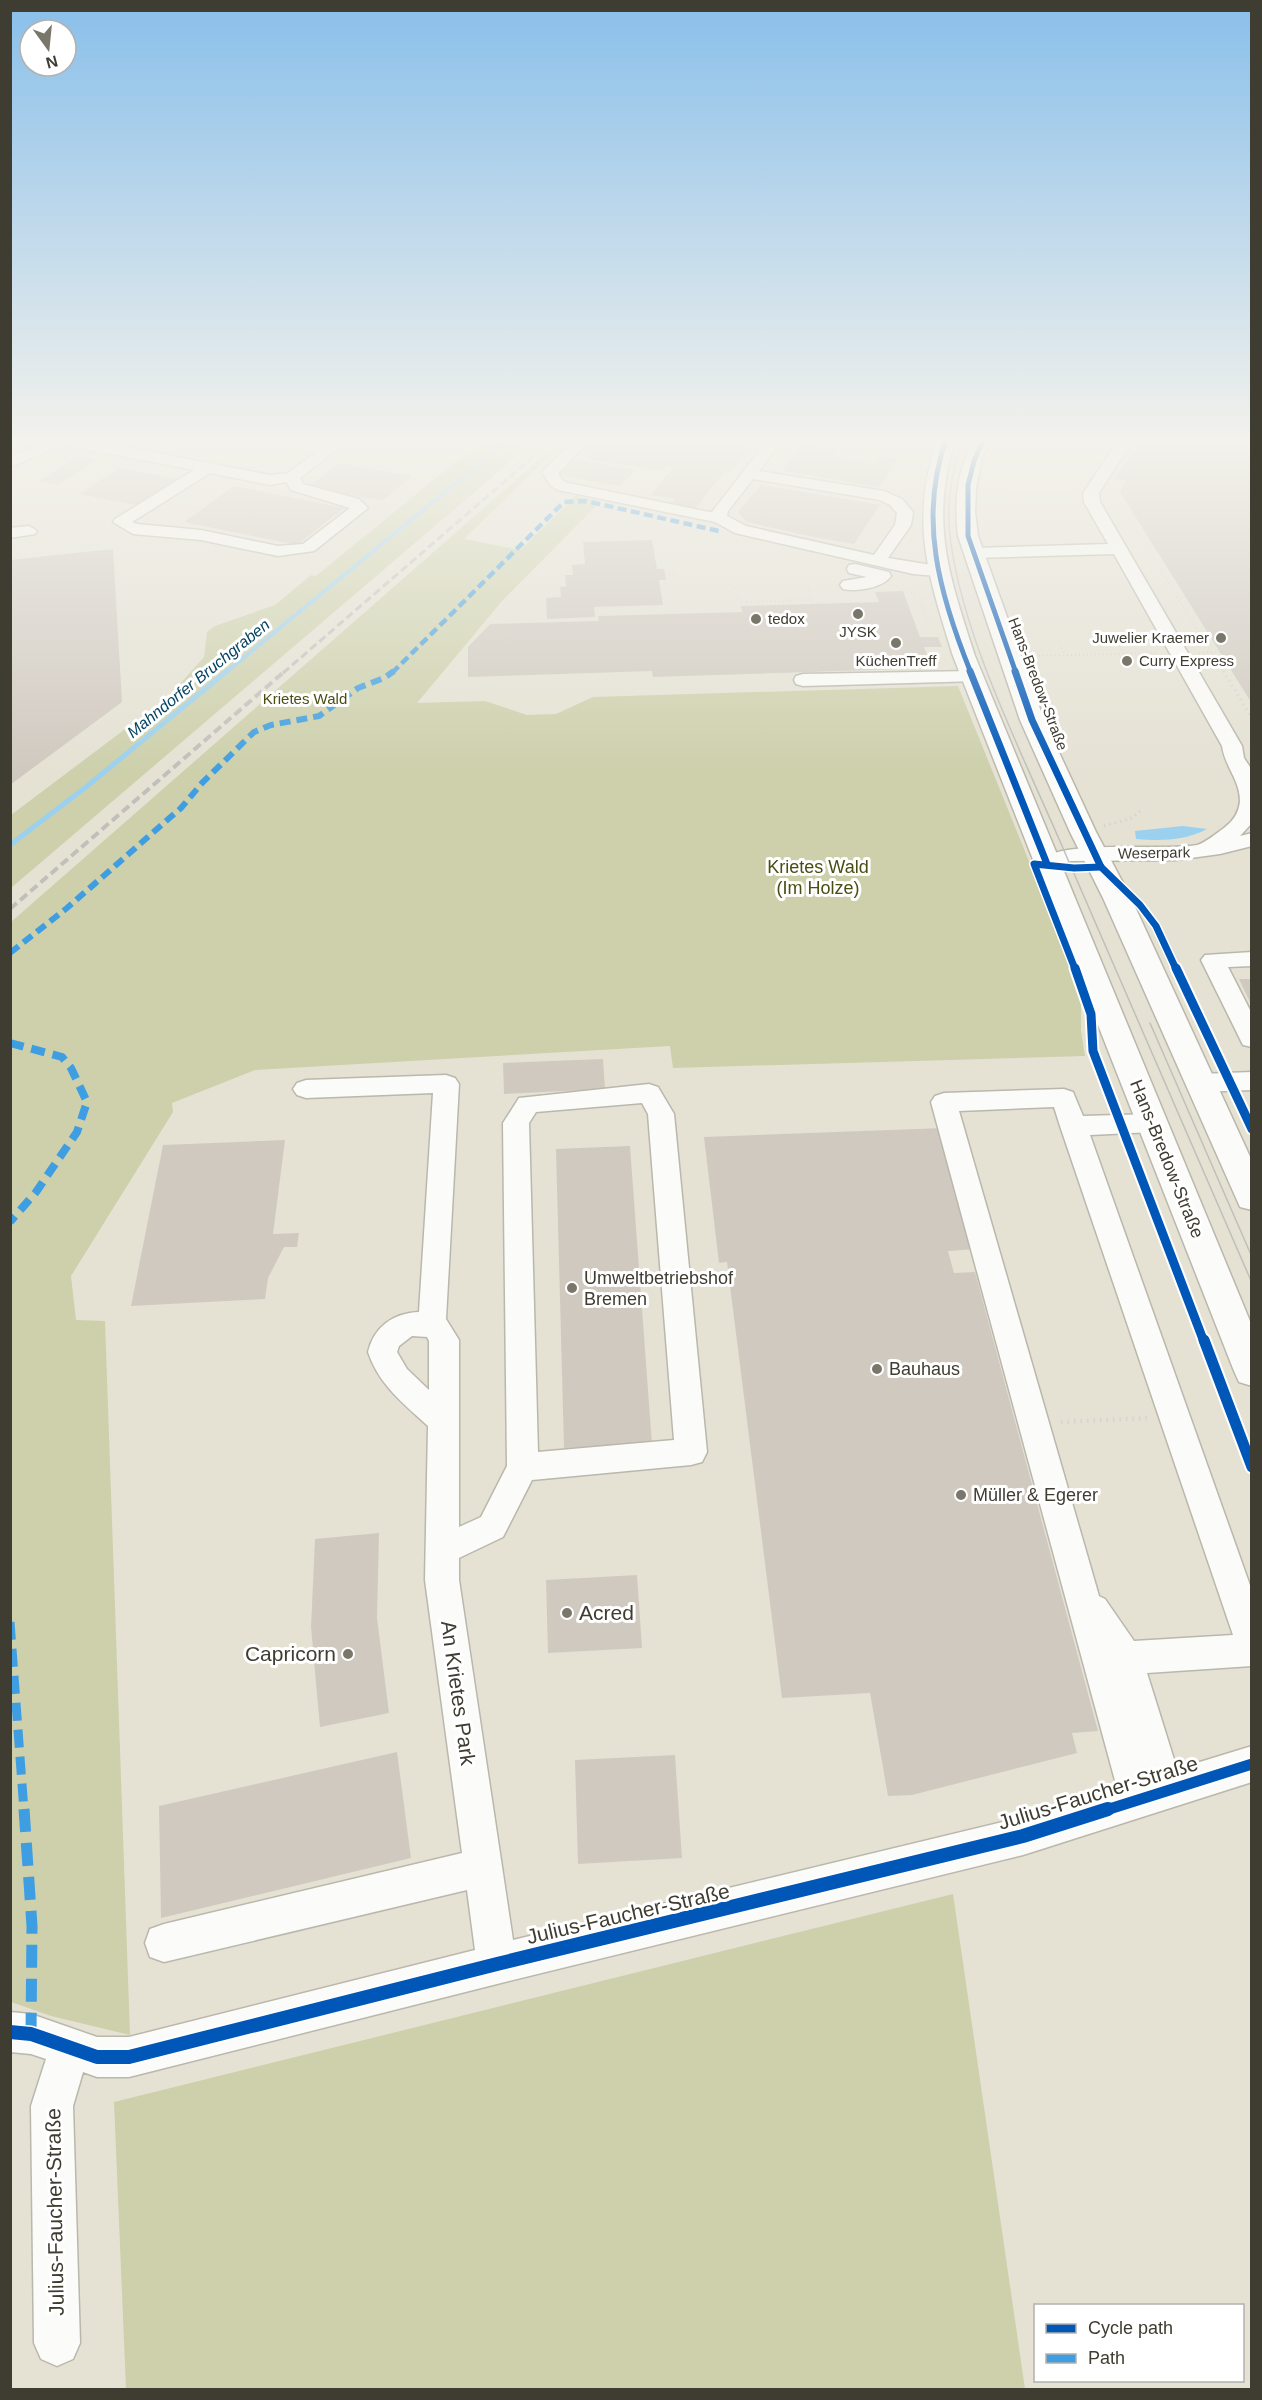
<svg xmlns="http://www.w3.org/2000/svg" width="1262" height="2400" font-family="Arial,sans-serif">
<rect width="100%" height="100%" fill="#e5e2d4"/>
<g fill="#cdd0ab">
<path d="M486,437H539L11,888V815L169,696L204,657L207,632L215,626L275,605L311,575L316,576Z"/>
<path d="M565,437H569L464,539L520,550L576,496L600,502L502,601L417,703L485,701L527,715L556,714L593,697L958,686L1071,965L1081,1004V1031L1085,1056L673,1068L670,1046L255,1070L172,1103L173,1112L71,1276L76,1320L105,1321L130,2035L51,2016L11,2002V922Z"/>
<path d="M953,1894L1025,2389H126L114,2102Z"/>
</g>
<path fill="#9bd0ee" d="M1183,826L1207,829C1184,841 1160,841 1136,839L1135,831Z"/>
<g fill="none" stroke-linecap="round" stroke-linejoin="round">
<path stroke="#9bd0ee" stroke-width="4" d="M225,673L512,437"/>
<path stroke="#9bd0ee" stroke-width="5" d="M10,845L86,787L227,671"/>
</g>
<g fill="#d0c9c0">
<path d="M379,437H431L439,438L429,447Z"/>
<path d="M595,437H691L747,445L745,448L749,449L731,472L725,471L694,510L670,506L675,499L651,495L674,467L666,466L661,471L588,459L593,453L581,451Z"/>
<path d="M1144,437H1251V702L1120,492L1126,481L1114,479Z"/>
<path d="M803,444L838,449L832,457L876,464L881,456L897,459L879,487L782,471Z"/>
<path d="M78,456L98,460L58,485L39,481Z"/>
<path d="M572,459L636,470L620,486L556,475Z"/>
<path d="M340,463L412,476L382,501L308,487Z"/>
<path d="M119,468L179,479L140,506L79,494Z"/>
<path d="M761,485L880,505L854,544L813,537L747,522L742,517L738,512Z"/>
<path d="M234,486L344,508L297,545L184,522Z"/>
<path d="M652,540L657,569H664L666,580H659L663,605L594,607L595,617L547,619L546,598L561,597L560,587L566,586L565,575H573L572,565L585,564L583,542Z"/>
<path d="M113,549L122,702L10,785V560Z"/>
<path d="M903,591L920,637H938L942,647H924L932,668L653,677L652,671L468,677V647L490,624L599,621L598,616L742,612L741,606L879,602L875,592Z"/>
<path d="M1239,979H1251V1004Z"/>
<path d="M603,1059L605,1089L504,1094L503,1063Z"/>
<path d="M943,1128L976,1249L948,1251L954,1273L975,1272L1098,1731L1072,1733L1077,1753L912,1795L888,1796L870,1693L782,1698L727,1262L719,1263L704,1137Z"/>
<path d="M285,1140L273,1234L299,1233L297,1247H284L268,1278L265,1299L131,1306L163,1145Z"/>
<path d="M630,1146L652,1444L564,1448L556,1149Z"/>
<path d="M379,1533L377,1618L389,1713L320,1727L311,1627L315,1539Z"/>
<path d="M637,1575L642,1648L548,1653L546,1580Z"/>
<path d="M397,1752L411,1858L161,1918L159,1806Z"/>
<path d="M675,1755L682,1858L578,1864L575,1760Z"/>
</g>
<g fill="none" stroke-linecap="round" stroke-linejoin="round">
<g stroke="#bab7ac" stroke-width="3">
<g id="minor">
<path d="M10,437L49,440L56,437H75L270,475L288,473L337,437H353L300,478L303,484L359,499L368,508L314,551L278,556L201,540L133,534L113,522L115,519L194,470L63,445L10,467V457L35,446L10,442ZM210,473L270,485L286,482L291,490L350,508L303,544L278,546L201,530L137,524L132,522Z"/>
<path d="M578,437H593L558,473L562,480L568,483L709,512H712L761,449L711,441L704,437H739L767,441L770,437H785L759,471L884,491L902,499L913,512L911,525L888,558L938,566L946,571L938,576L913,574L735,533L715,522L558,490L551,486L542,472ZM753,479L880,500L890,505L897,513L895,525L874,555L746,526L727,516L728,511Z"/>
<path d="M1121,437H1135L1099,493L1100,502L1242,746L1244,758L1252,770V823L1240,836L1252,833V846L1220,854L1176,860L1071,861L1047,871L1039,869L1036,864C1054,837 1163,852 1197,845C1205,843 1217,833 1224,828C1233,821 1239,813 1240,801C1240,780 1225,767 1222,746L1114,554L973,558L965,553L973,548L1108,544L1084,502L1083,493Z"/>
<path d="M29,526L37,531L35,534L10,538V528Z"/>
<path d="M855,564L889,572L891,576C883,588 857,592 843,589L840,585L843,581L867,577L849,573L847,569L849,565Z"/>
<path d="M972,671L979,673L981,677L979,681L803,686L796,684L794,680L796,676L803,674Z"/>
<path d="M1252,952V966L1228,967L1252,1014V1047L1243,1045L1240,1039L1201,960L1205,955Z"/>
<path d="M1252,1072V1090L1199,1092L1190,1089L1186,1083L1190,1077L1199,1074Z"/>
<path d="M446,1075L455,1078L459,1084L446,1319L459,1340V1527L481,1517L507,1466L503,1123L519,1098L649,1084L658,1087L674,1114L707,1452L702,1462L691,1465L532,1480L503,1537L459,1558V1580L513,1940L1023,1817L1117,1788L931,1102L935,1096L944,1093L1064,1089L1073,1092L1083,1116L1153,1114L1162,1116L1166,1123L1162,1130L1153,1132L1090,1135L1252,1591V1666L1147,1673L1177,1769L1252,1746V1782L1023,1855L497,1984L129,2077H97L83,2072L73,2106L80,2343L73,2359L57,2366L41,2359L34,2343L31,2106L46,2059L31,2054L10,2052V2012L31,2014L97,2037H129L475,1950L467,1890L164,1962L150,1957L145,1943L150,1929L164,1924L462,1853L425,1580L428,1426C403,1403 379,1385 368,1352C374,1327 393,1313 419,1312L433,1093L306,1098L297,1095L293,1089L297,1083L306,1080ZM642,1103L648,1114L674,1440L538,1452L529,1123L536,1112ZM1054,1107L1060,1126L1233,1635L1134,1641L1105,1599L1099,1596L959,1111ZM412,1336L427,1337L429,1341V1390L407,1369L397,1352L399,1346Z"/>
</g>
</g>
<g stroke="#bab7ac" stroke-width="3">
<g id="major">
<path d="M938,437H956C929,522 949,575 975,656L1252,1326V1386L1239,1382L1234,1371L953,656C928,575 909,521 938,437Z"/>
<path d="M976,437H994L982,457L976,488L975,512L978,536L1044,720L1096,832L1131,898L1252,1161V1210L1240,1207L1236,1198L1103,898L1070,832L1020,720L958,536C954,499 957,469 976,437Z"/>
</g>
</g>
<g stroke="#d6d4d0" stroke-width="2" stroke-dasharray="1 3" stroke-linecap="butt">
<path d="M987,491L1023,495L1073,494"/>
<path d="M1112,491L1224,673"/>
<path d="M665,574H676"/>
<path d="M896,587L919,596L928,622"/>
<path d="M735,588L740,602H747"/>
<path d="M811,600L812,603L845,602"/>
<path d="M748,606L747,602L811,600L808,586"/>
<path d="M1116,639L1124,654"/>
<path d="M1058,641L1065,655"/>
<path d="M922,642H937"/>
<path d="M1199,653L1220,652"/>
<path d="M1031,656L1158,653"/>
</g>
<g stroke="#d6d4d0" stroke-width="3" stroke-dasharray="1.5 4" stroke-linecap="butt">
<path d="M1223,671L1252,718"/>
<path d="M1104,826L1132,818L1140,811"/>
</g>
<path stroke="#d6d4d0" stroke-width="4" stroke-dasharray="1.5 4.5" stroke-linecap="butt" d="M1245,1116H1252"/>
<path stroke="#d6d4d0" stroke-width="4.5" stroke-dasharray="1.5 5" stroke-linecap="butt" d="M1061,1422L1149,1418"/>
<use href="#minor" fill="#fbfbf9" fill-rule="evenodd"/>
<use href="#major" fill="#fbfbf9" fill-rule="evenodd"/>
<g stroke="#c0bfbb" stroke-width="1.5">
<path d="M964,437C951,474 945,505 951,544C965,641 1020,749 1059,839C1124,987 1188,1135 1252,1283"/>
<path d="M1150,1023L1252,1257"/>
</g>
<path stroke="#c0bfbb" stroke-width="3" stroke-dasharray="8 4" stroke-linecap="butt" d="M283,673L556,437"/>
<path stroke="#c0bfbb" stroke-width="4" stroke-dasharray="9 4.5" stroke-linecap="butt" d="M10,909L285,671"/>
<path stroke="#3f9ee1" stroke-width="4.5" stroke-dasharray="9 4.5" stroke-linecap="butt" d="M392,673L564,502L586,501L723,532"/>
<path stroke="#3f9ee1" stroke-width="6" stroke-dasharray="11 6" stroke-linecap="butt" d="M10,953L67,908L181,808L202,783L254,732L271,725L319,716L358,688L384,678L394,671"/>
<path stroke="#3f9ee1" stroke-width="8" stroke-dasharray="14 8" stroke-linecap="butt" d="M10,1043L62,1057L71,1068L87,1102L77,1132L36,1192L10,1222"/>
<path stroke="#3f9ee1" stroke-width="9" stroke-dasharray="18 9" stroke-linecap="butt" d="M10,1622L24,1811"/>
<path stroke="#3f9ee1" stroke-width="11" stroke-dasharray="23 11" stroke-linecap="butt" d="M24,1809L32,1926L31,2034"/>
<g stroke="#fff" stroke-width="8">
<g id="cycleway-far4">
<path d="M947,437C917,518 940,596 971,673"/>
<path d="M985,437L974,461L968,485V536L1016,673"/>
</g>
</g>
<g stroke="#fff" stroke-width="10">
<g id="cycleway-far3">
<path d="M970,671L1047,864"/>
<path d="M1015,671L1032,720L1101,867L1140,905L1156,926L1176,969"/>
<path d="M1075,969L1034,864L1074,868L1101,867"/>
</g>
</g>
<g stroke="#fff" stroke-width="13">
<g id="cycleway-far2">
<path d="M1075,968L1091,1014L1093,1051L1204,1342"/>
<path d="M1176,968L1252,1129"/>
</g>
</g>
<g stroke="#fff" stroke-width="15">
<g id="cycleway-far1">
<path d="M1204,1340L1252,1467"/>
<path d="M1103,1811L1252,1764"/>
</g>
</g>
<g stroke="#fff" stroke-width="17">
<path id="cycleway" d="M10,2032L31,2034L97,2057H129L497,1964L1023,1836L1108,1809"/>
</g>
<use href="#cycleway-far4" stroke="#0057b8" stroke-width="5"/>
<use href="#cycleway-far3" stroke="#0057b8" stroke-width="7"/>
<use href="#cycleway-far2" stroke="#0057b8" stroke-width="9"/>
<use href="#cycleway-far1" stroke="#0057b8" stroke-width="11"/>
<use href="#cycleway" stroke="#0057b8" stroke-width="14"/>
</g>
<linearGradient id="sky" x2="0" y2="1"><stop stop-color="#89bfea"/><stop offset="0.57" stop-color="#f3f2ec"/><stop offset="1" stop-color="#f3f2ec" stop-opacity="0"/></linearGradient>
<rect width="1262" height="773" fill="url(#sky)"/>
<g fill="#79766a" stroke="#fff" stroke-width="2">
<circle cx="858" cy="614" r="6"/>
<circle cx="756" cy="619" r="6"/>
<circle cx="1221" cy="638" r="6"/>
<circle cx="896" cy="643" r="6"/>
<circle cx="1127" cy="661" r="6"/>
<circle cx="572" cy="1288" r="6"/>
<circle cx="877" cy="1369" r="6"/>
<circle cx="961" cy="1495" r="6"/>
<circle cx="567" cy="1613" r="6"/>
<circle cx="348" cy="1654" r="6"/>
</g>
<g text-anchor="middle" stroke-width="6" stroke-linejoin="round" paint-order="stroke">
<g font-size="15" fill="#3f3c31" stroke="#fff" text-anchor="start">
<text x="768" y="624">tedox</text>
<text x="858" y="637" text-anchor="middle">JYSK</text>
<text x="1209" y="643" text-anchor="end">Juwelier Kraemer</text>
<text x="896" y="666" text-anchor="middle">KüchenTreff</text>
<text x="1139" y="666">Curry Express</text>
</g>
<g font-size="15" fill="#3f3c31" stroke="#fff">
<text transform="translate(1038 684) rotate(69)" y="5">Hans-Bredow-Straße</text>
<text transform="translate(1154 853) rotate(-1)" y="5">Weserpark</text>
</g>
<g font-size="15" fill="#494e12" stroke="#fff">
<text x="305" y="704">Krietes Wald</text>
</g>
<g font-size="16" font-style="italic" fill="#034464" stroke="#fff">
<text transform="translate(198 678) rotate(-39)" y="6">Mahndorfer Bruchgraben</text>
</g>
<g font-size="18" fill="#494e12" stroke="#fff">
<text x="818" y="873">Krietes Wald<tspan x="818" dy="21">(Im Holze)</tspan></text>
</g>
<g font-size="18" fill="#3f3c31" stroke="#fff">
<text transform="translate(1167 1159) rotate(68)" y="6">Hans-Bredow-Straße</text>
</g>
<g font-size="18" fill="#3f3c31" stroke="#fff" text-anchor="start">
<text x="584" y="1284">Umweltbetriebshof<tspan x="584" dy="21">Bremen</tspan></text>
<text x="889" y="1375">Bauhaus</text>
<text x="973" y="1501">Müller &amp; Egerer</text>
</g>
<g font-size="21" fill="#3f3c31" stroke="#fff" text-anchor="start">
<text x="579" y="1620">Acred</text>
<text x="336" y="1661" text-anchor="end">Capricorn</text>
</g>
<g font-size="21" fill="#3f3c31" stroke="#fff">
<text transform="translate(458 1693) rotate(82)" y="7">An Krietes Park</text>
<text transform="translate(1098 1793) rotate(-17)" y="7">Julius-Faucher-Straße</text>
<text transform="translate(628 1914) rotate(-13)" y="7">Julius-Faucher-Straße</text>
<text transform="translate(55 2212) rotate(-91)" y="7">Julius-Faucher-Straße</text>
</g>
</g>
<rect width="1262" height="2400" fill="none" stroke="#3f3c31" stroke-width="24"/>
<rect x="1034" y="2304" width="210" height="78" fill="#ffffff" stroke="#b2b1ad" stroke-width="1.5"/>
<rect x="1046" y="2324" width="30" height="9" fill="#0057b8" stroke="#b2b1ad" stroke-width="1.5"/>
<text x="1088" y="2334" font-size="18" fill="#3f3c31">Cycle path</text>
<rect x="1046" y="2354" width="30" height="9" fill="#3f9ee1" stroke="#b2b1ad" stroke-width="1.5"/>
<text x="1088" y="2364" font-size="18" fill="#3f3c31">Path</text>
<g transform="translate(48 48) rotate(165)"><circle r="28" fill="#ffffff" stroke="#b2b1ad" stroke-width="1.5"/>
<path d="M0-4.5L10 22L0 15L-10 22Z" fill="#79766a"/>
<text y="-9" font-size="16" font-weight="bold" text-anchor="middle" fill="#3f3c31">N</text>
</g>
</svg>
